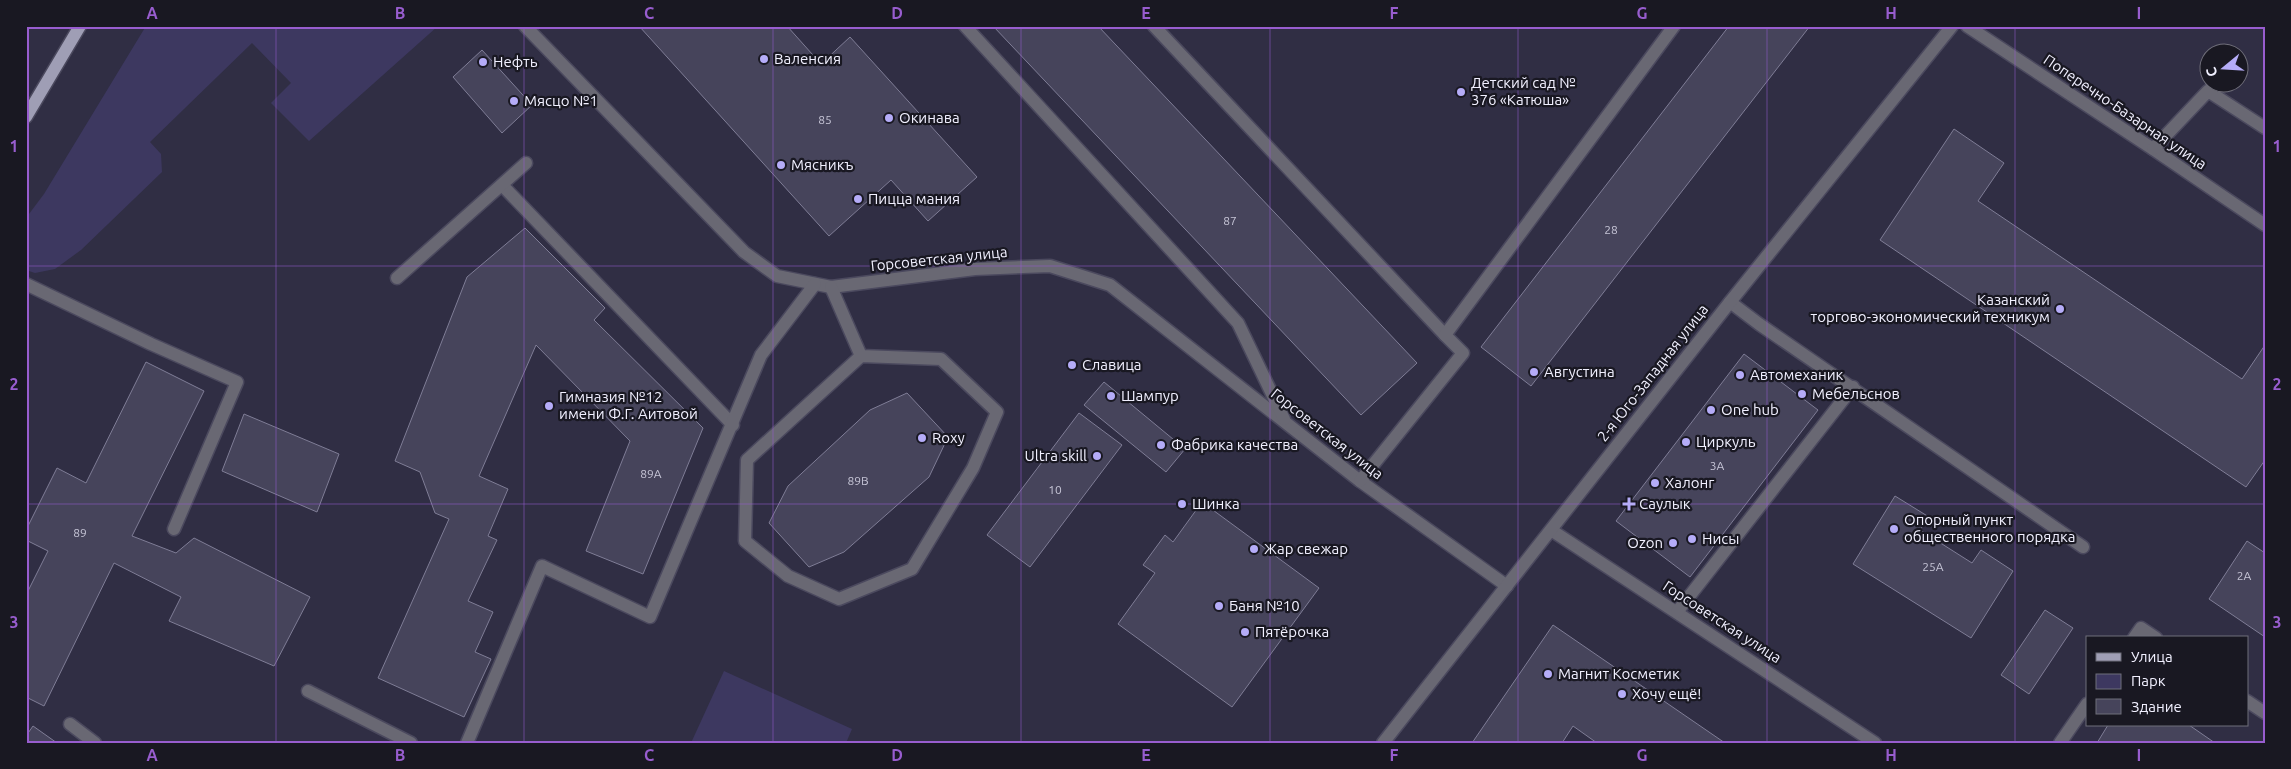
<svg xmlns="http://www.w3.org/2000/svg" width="2291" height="769" font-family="Ubuntu,sans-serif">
<rect width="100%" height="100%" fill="#302e44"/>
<g fill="#3d3860">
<path d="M146,26H438L309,141L271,103L291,83L252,43L150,142L161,154L162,172L81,250L55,269L35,273L26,270V218L44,194Z"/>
<path d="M724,671L852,729L846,743H691Z"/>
</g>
<g fill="#46445b" stroke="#7f7d96">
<path d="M639,26H787L821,64L850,37L977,177L928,221L891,180L829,236Z"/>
<path d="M993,26H1098L1417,363L1361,415Z"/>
<path d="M1729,26H1810L1531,386L1481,347Z"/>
<path d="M482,50L532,105L502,133L453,77Z"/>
<path d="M1954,129L2004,163L1978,201L2242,379L2265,345V460L2246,487L1880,240Z"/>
<path d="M525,228L605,308L594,320L703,428L643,574L586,551L630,441L536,345L479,476L508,489L488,536L497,540L468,601L493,612L475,652L491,659L464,717L378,678L449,519L435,513L420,472L395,461L467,277Z"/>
<path d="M1744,354L1818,410L1690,577L1616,521Z"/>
<path d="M146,362L204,391L132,536L176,553L194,538L310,597L274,666L169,621L181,597L114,563L44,706L26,697V595L48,551L26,540V530L57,468L86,483Z"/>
<path d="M1104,382L1185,449L1166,472L1084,405Z"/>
<path d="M907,393L948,437L929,477L844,552L809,567L769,523L788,486L870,410Z"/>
<path d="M1079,413L1122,445L1030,567L987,535Z"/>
<path d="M244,414L339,454L317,512L222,471Z"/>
<path d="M1895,496L1929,517L1920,530L1972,563L1981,550L2013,571L1971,638L1853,564Z"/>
<path d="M1202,502L1319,588L1232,707L1118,624L1155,573L1143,565L1165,535L1173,542Z"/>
<path d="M2247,541L2265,553V637L2209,599Z"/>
<path d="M2045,610L2073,628L2029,694L2001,675Z"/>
<path d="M1553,625L1725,743H1597L1573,726L1562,743H1472Z"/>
<path d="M2108,725H2189L2215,743H2097Z"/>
<path d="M33,726L57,743H26V736Z"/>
</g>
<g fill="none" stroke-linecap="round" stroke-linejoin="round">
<g stroke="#4b495e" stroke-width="15">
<g id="minor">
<path d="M525,26L744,252L777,276L831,287L975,269L1050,266L1110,285L1360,481L1507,586"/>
<path d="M965,26L1238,323L1284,419"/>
<path d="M1154,26L1445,335"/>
<path d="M1967,26L2153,149L2265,225"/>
<path d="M2153,149L2208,91L2265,128"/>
<path d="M502,185L733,425"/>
<path d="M397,278L526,163"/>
<path d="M26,284L151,344L237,382L174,529"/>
<path d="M831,287L861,356L747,460L745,541L788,576L839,599L912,569L973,468L997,412L941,359L861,356"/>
<path d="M1730,302L1759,324L2083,547"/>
<path d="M1360,481L1463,353L1445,335L1674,26"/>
<path d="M1551,530L1875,743"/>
<path d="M1677,612L1853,387"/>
<path d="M2134,638L2141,628L2156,638"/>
<path d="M308,691L411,743"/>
<path d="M2247,701L2265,713"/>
<path d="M70,724L95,743"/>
<path d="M467,743L542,566L650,617L761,355L815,284"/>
<path d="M1383,743L1730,302L1952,26"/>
<path d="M2060,743L2087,704"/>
</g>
</g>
<g stroke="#4b495e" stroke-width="15">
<path id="major" d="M26,117L80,26"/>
</g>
<use href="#minor" stroke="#696873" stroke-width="12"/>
<use href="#major" stroke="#9f9eb5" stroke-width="12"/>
</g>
<path fill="none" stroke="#985dcf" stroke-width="1" stroke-opacity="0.55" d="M276,26V743M524,26V743M773,26V743M1021,26V743M1270,26V743M1518,26V743M1767,26V743M2015,26V743M26,266H2265M26,504H2265"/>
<g fill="#b5acf8" stroke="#191822" stroke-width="2">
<circle cx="764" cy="59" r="5"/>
<circle cx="483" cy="62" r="5"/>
<circle cx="1461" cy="92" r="5"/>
<circle cx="514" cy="101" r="5"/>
<circle cx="889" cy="118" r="5"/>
<circle cx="781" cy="165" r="5"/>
<circle cx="858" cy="199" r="5"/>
<circle cx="2060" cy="309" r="5"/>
<circle cx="1072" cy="365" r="5"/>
<circle cx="1534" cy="372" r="5"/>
<circle cx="1740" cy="375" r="5"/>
<circle cx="1802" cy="394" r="5"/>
<circle cx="1111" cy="396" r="5"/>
<circle cx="549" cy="406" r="5"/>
<circle cx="1711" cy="410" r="5"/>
<circle cx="922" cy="438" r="5"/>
<circle cx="1686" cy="442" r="5"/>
<circle cx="1161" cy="445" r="5"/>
<circle cx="1097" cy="456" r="5"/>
<circle cx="1655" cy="483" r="5"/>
<circle cx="1182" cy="504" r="5"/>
<path d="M1626.5 496.5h5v5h5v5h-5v5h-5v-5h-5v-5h5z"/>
<circle cx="1894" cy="529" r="5"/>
<circle cx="1692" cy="539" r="5"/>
<circle cx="1673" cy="543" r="5"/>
<circle cx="1254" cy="549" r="5"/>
<circle cx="1219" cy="606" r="5"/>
<circle cx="1245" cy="632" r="5"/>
<circle cx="1548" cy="674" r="5"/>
<circle cx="1622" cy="694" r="5"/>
</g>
<g text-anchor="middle" stroke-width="4.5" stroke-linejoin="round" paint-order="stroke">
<g font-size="12" fill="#c6c5d6">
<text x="825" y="124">85</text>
<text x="1230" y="225">87</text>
<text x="1611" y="234">28</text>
<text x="1717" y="470">3А</text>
<text x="651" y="478">89А</text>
<text x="858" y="485">89В</text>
<text x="1055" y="494">10</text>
<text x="80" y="537">89</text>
<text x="1933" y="571">25А</text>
<text x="2244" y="580">2А</text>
</g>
<g font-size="15" fill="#f1f0ff" stroke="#191822" text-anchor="start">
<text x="774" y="64">Валенсия</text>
<text x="493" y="67">Нефть</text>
<text x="1471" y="88">Детский сад №<tspan x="1471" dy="17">376 «Катюша»</tspan></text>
<text x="524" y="106">Мясцо №1</text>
<text x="899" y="123">Окинава</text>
<text x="791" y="170">Мясникъ</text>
<text x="868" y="204">Пицца мания</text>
<text x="2050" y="305" text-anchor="end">Казанский<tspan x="2050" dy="17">торгово-экономический техникум</tspan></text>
<text x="1082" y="370">Славица</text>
<text x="1544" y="377">Августина</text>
<text x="1750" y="380">Автомеханик</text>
<text x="1812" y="399">Мебельcнов</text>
<text x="1121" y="401">Шампур</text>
<text x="559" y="402">Гимназия №12<tspan x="559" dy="17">имени Ф.Г. Аитовой</tspan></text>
<text x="1721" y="415">One hub</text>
<text x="932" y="443">Roxy</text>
<text x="1696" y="447">Циркуль</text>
<text x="1171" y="450">Фабрика качества</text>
<text x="1087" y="461" text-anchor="end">Ultra skill</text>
<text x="1665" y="488">Халонг</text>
<text x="1192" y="509">Шинка</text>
<text x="1639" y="509">Саулык</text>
<text x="1904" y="525">Опорный пункт<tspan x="1904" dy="17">общественного порядка</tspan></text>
<text x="1702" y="544">Нисы</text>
<text x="1663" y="548" text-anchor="end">Ozon</text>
<text x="1264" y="554">Жар свежар</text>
<text x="1229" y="611">Баня №10</text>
<text x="1255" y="637">Пятёрочка</text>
<text x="1558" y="679">Магнит Косметик</text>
<text x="1632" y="699">Хочу ещё!</text>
</g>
<g font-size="15" fill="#f1f0ff" stroke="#191822">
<text transform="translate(2125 112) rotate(34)" y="5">Поперечно-Базарная улица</text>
<text transform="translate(939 259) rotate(-6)" y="5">Горсоветская улица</text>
<text transform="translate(1653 373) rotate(-52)" y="5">2-я Юго-Западная улица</text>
<text transform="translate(1327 434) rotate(38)" y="5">Горсоветская улица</text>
<text transform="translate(1722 622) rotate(33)" y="5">Горсоветская улица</text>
</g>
</g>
<rect width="2291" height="769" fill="none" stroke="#191822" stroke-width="55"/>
<rect x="2086" y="636" width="162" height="90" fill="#191822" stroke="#6f6e7a"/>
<rect x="2096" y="653" width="25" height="8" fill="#9f9eb5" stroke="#6f6e7a"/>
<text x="2131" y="662" font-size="15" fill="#f1f0ff">Улица</text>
<rect x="2096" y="674" width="25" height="15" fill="#3d3860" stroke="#6f6e7a"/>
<text x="2131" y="686" font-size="15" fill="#f1f0ff">Парк</text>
<rect x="2096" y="699" width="25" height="15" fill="#46445b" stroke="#6f6e7a"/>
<text x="2131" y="712" font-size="15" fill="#f1f0ff">Здание</text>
<g transform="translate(2224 68) rotate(252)"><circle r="24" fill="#191822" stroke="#6f6e7a"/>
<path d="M0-4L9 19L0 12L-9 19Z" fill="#b5acf8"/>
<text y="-8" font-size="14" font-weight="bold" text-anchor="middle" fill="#f1f0ff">С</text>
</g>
<rect x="28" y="28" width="2236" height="714" fill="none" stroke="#985dcf" stroke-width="2"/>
<g font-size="16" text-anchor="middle" font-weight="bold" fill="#985dcf">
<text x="152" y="19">A</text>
<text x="400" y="19">B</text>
<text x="649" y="19">C</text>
<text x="897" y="19">D</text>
<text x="1146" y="19">E</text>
<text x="1394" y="19">F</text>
<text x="1642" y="19">G</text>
<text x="1891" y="19">H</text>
<text x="2139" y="19">I</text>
<text x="14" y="152">1</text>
<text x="2277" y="152">1</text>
<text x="14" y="390">2</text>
<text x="2277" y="390">2</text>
<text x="14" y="628">3</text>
<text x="2277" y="628">3</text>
<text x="152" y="761">A</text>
<text x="400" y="761">B</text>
<text x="649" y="761">C</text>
<text x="897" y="761">D</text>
<text x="1146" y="761">E</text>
<text x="1394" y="761">F</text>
<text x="1642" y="761">G</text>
<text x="1891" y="761">H</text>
<text x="2139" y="761">I</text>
</g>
</svg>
